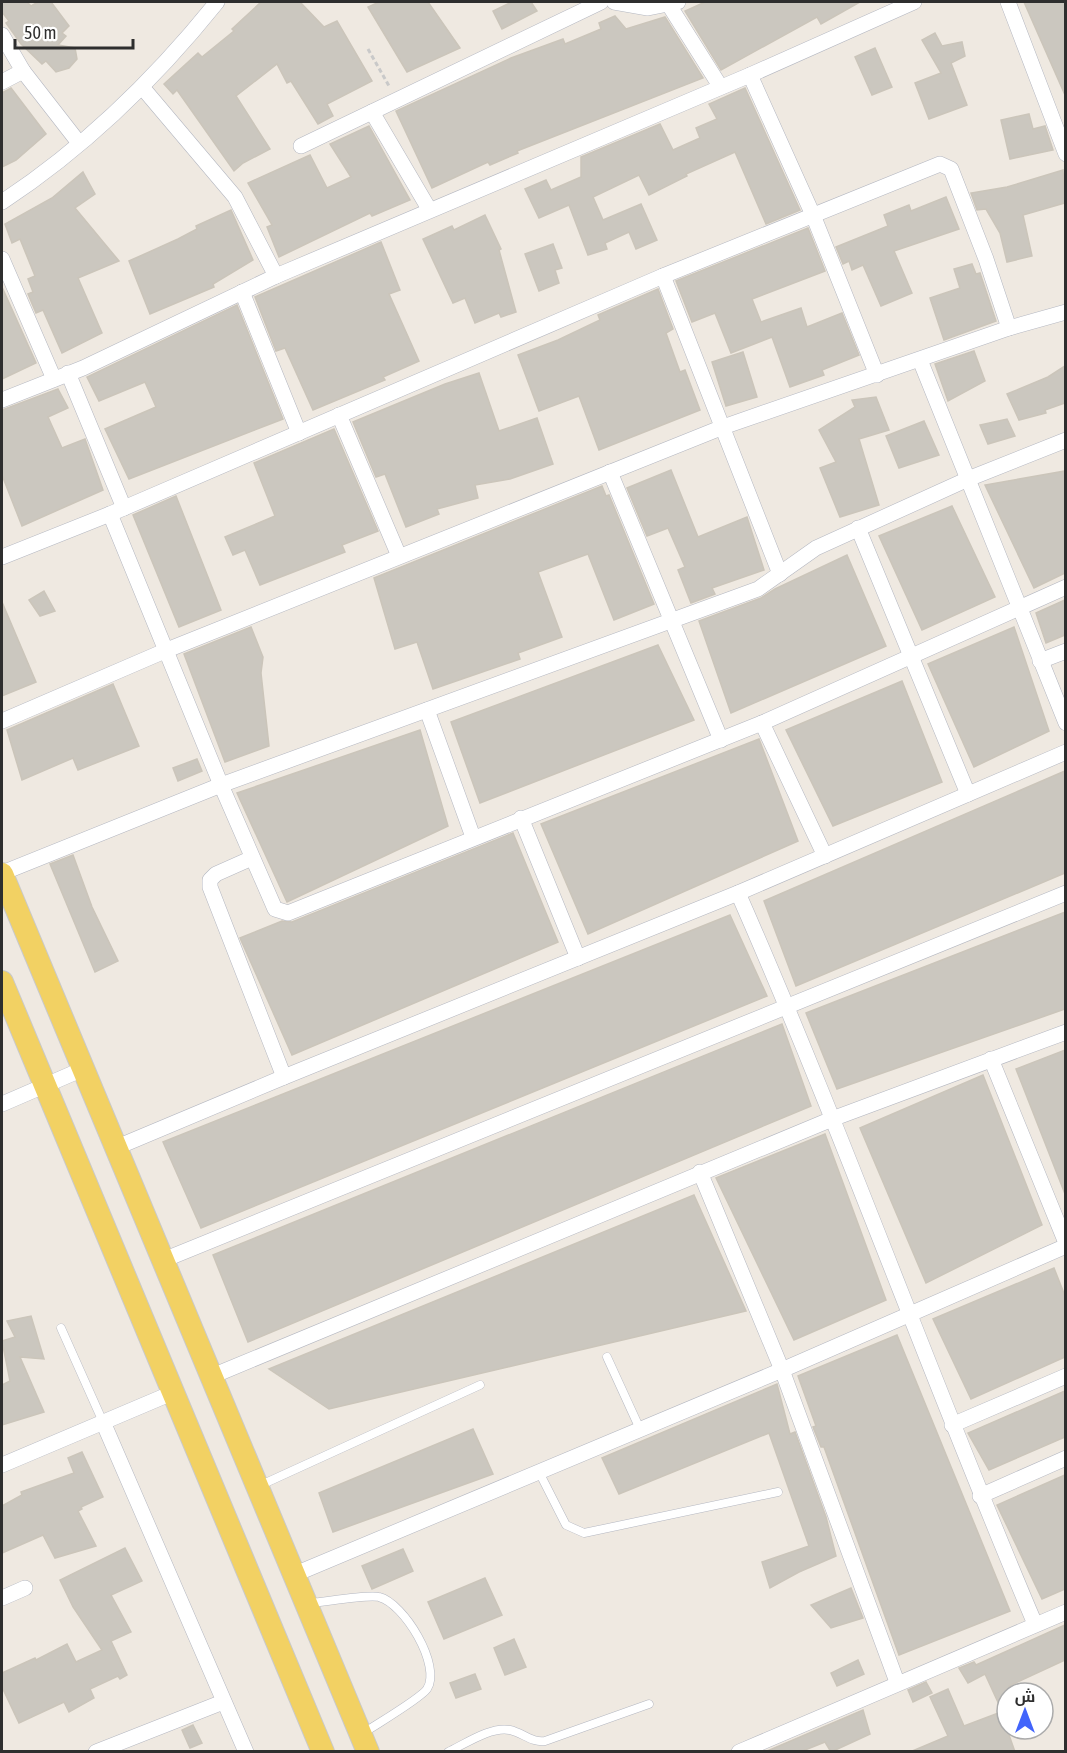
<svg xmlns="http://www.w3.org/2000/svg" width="1067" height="1753" font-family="'Asap Condensed',Cairo,sans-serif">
<rect width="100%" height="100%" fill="#efe9e1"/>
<g fill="#cbc7bf" stroke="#cbc5ba" stroke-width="1.5">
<path d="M2,2H27L31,6L38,2H51L69,26L62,33L66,36L58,45L75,48L77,59L69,68L56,72L46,61L42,64L21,44L6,23L9,21L2,12Z"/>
<path d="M261,2H300L324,27L337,21L372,81L327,104L333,116L318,124L291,81L287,83L277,64L236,96L270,149L243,163L234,171L177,90L173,94L164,84L198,53L202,57L234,31L232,29Z"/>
<path d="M379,2H428L460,48L407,72L368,7Z"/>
<path d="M512,2H531L537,11L502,29L493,11Z"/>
<path d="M705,2H860L821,24L817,17L721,70L685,11Z"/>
<path d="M1024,2H1065V95Z"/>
<path d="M615,16L626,29L665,17L703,78L517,151L518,153L490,165L488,162L432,188L396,111L511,58L563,39L565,44L601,29L599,23Z"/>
<path d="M935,33L942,46L962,42L965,56L951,63L967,105L929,119L915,83L941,73L922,40Z"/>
<path d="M875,48L892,87L872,95L855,57Z"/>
<path d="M11,88L46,134L16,160L2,167V93Z"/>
<path d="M745,88L800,210L766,224L735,152L686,174L687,176L649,195L639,175L593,197L603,220L641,204L657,240L636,249L629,232L605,243L607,249L588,255L569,205L539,218L525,189L546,180L551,190L581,177V157L660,124L673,150L700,138L696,128L717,119L709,104Z"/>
<path d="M1029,114L1033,129L1045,126L1053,150L1010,159L1001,120Z"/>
<path d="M369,126L410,200L372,216L370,213L279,257L267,227L272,225L248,183L310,155L327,188L351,177L330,144Z"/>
<path d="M1063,170L1065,203L1023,215L1032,256L1007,262L1000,233L986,209L977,210L971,193L1007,187Z"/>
<path d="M83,172L95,194L75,208L119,261L78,278L102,333L62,353L43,310L36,313L28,294L33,292L28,279L35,276L20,239L12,243L5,224L52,198Z"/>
<path d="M946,197L959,229L894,251L912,293L881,306L863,265L852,270L849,261L843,264L836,247L888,226L884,215L909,205L911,211Z"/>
<path d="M231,210L253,260L213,284L214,287L150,314L129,261L178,239L197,229L196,226Z"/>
<path d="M485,215L501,249L499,250L516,312L501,317L499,313L475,323L465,298L453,303L423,239L452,226L454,230Z"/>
<path d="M808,228L825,271L752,299L761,322L801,308L807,327L842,313L859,355L822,370L824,375L790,387L772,337L731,353L715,313L692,322L676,281Z"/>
<path d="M381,242L400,290L389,294L419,361L383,377L385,380L313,410L285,348L276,351L255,297Z"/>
<path d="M553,244L562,268L555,270L559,283L539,291L525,254Z"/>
<path d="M972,264L976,274L980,273L996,321L944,340L930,298L960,288L954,269Z"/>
<path d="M2,287L36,363L2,379Z"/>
<path d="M658,289L673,329L666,333L680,372L685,370L700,410L599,450L579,396L539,411L518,355L558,340L600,320L598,315Z"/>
<path d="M237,305L283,419L129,479L105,429L156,407L145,382L99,401L87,377Z"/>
<path d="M974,351L985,381L948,401L935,364Z"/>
<path d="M743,352L757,397L726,406L712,362Z"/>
<path d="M1065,366V403L1045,410L1046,413L1019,420L1007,394L1048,377Z"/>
<path d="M479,373L499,431L537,418L553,464L510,479L475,485L478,498L437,509L439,514L406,527L385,474L376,477L353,422L445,384Z"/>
<path d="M58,389L68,408L48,417L62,448L85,439L103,490L22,526L2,475V410Z"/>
<path d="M876,397L889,430L859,439L879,505L840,517L820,468L836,462L819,430L855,407L852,400Z"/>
<path d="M1007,419L1015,436L988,444L980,425Z"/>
<path d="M924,421L939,455L899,468L886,436Z"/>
<path d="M334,429L378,531L342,545L345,552L260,585L245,550L233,555L225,537L275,516L254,463Z"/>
<path d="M671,470L698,537L747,517L764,570L712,588L715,594L691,603L678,570L685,567L668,528L647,536L627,488Z"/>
<path d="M1065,471V573L1034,588L985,485Z"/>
<path d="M602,486L606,496L609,495L654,604L614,620L588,554L538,572L562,637L518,653L520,659L433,689L417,642L395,649L374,578Z"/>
<path d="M176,496L221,610L179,627L133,515Z"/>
<path d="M952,506L995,597L922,630L879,536Z"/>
<path d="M847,555L886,646L731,713L699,621L761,598L775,589Z"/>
<path d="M44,591L55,611L40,616L29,600Z"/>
<path d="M1065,600V635L1046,643L1036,613Z"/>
<path d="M2,602L36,682L2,696Z"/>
<path d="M251,627L263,657L261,673L269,746L225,762L184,654Z"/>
<path d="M1014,627L1049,731L974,767L928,664Z"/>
<path d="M658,645L694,720L480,803L451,722Z"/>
<path d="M902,681L942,782L833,826L786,730Z"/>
<path d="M113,684L139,746L78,770L73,758L22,780L7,730Z"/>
<path d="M420,730L448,826L287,902L237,793Z"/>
<path d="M759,739L798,841L588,934L541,824Z"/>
<path d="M197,759L202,771L178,781L173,768Z"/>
<path d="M1065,771V873L796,986L764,901Z"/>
<path d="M513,833L558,942L292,1055L240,938L282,921L292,922Z"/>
<path d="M73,855L92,907L118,961L95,972L50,864Z"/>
<path d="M1065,912V1009L837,1089L806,1013Z"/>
<path d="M730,915L767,996L201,1228L163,1142Z"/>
<path d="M782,1024L811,1106L248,1342L213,1255Z"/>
<path d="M1065,1050V1194L1016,1069Z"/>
<path d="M983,1075L1042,1225L926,1283L860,1128Z"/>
<path d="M825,1134L886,1300L794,1340L716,1178Z"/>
<path d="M694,1195L746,1311L329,1409L269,1369Z"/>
<path d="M1054,1268L1065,1296V1357L971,1399L933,1319Z"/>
<path d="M31,1316L44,1359L20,1357L44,1412L2,1425V1385L10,1381L2,1341L15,1337L7,1321Z"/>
<path d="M897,1335L1010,1611L899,1655L824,1447H821L813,1427L816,1426L798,1376Z"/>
<path d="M777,1384L790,1434L795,1432L826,1517L836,1556L799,1572L770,1588L762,1562L809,1546L769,1433L619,1494L602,1458Z"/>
<path d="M1065,1391V1437L989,1470L968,1433Z"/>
<path d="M473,1429L493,1474L333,1532L319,1493Z"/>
<path d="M82,1452L103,1497L81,1507L82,1509L78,1511L96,1546L55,1558L43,1535L2,1553V1506L22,1495L21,1492L74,1473L68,1458Z"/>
<path d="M1065,1475V1589L1042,1599L997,1505Z"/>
<path d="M125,1548L142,1581L111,1595L131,1632L111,1641L127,1675L120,1679L118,1676L90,1689L94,1698L69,1712L64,1702L19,1723L2,1687V1673L35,1658L36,1660L67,1644L76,1662L102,1650L73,1607L60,1580Z"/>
<path d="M403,1549L413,1571L372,1589L362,1566Z"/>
<path d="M485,1578L502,1615L444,1639L428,1602Z"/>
<path d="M851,1588L863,1618L831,1628L811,1605Z"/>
<path d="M1065,1625V1660L1009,1686L1012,1693H1007V1722L985,1674L968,1683L959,1668L974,1662L976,1665Z"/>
<path d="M514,1639L526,1667L505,1675L494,1648Z"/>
<path d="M858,1660L864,1674L837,1686L831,1673Z"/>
<path d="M475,1674L481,1689L456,1698L450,1683Z"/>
<path d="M926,1682L932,1693L913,1702L908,1690Z"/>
<path d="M948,1689L964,1726L1001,1712L1015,1752H910L948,1736L930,1697Z"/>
<path d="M863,1710L870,1734L831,1752L825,1742L800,1752H765Z"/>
<path d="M193,1725L202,1743L190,1748L182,1730Z"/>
</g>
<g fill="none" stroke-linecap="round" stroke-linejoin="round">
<g stroke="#b4b7c1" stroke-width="9">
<g id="service">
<path d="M61,1328L103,1422"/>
<path d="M607,1357L640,1429"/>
<path d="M539,1472L566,1525L584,1533L778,1492"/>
<path d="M261,1485L480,1385"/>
<path d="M310,1603C325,1602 368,1594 379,1597C404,1603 442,1666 427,1689C420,1699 375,1725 362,1734"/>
<path d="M448,1752C465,1744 491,1726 510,1730C523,1733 532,1743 545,1741L649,1704"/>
</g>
</g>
<g stroke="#b4b7c1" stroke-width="16">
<g id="minor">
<path d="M614,2L648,8L678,2"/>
<path d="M1008,2L1066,154"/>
<path d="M669,5L720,86"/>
<path d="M2,35L23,71L79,143"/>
<path d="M750,75L813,215L877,375"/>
<path d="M2,82L23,71"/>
<path d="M142,87L235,197L276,276"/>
<path d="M372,112L429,209"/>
<path d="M301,146L601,2"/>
<path d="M2,202C84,148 156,78 217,2"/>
<path d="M2,259L54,379"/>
<path d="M663,276L780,574"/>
<path d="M242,292L299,433"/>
<path d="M920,360L1066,723"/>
<path d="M68,373L124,508"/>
<path d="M2,400L83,368L276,276L750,75L914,2"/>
<path d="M339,415L399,556"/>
<path d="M610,472L721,740"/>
<path d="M110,514L221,785L275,909L288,913L762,723L1066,587"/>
<path d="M858,528L968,794"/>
<path d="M2,557L110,514L663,276L940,164L951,169L986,259L1009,328"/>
<path d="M1040,661L1066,651"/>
<path d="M427,710L473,837"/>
<path d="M2,721L167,650L723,427L1009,328L1066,312"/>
<path d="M762,723L825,856"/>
<path d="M521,818L578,958"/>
<path d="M252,858L216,874L210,880V887L284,1077"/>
<path d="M2,873L221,785L758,589L816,548L968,479L1066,440"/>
<path d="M738,893C844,1134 932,1382 1035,1624"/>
<path d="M991,1059L1066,1243"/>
<path d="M2,1104L83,1069"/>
<path d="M115,1148L284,1077L738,893L1066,752"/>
<path d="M700,1172L782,1370L897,1682"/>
<path d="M161,1261L1066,893"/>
<path d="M210,1377L832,1119L1066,1032"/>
<path d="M103,1422L246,1752"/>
<path d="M952,1425L1066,1376"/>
<path d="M2,1465L172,1393"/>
<path d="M980,1496L1066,1458"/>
<path d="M293,1575L782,1370L1066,1246"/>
<path d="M2,1598L25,1588"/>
<path d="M96,1752L223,1702"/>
<path d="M739,1752L1066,1612"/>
</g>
</g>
<g stroke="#c9c9c9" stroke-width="24">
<g id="primary">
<path d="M2,874L368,1752"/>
<path d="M2,982L323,1752"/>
</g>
</g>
<path stroke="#c9c9c9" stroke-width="3" stroke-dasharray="4.5 3" stroke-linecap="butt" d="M368,49L389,86"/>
<use href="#service" stroke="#fff" stroke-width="8"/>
<use href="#minor" stroke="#fff" stroke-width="15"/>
<use href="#primary" stroke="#f2d163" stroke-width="22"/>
</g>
<rect width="1067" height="1753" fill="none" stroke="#2e2e2e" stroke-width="6"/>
<g transform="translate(1025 1711)"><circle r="28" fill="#ffffff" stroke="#ababab" stroke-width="1.5"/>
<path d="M0-4.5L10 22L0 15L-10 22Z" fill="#4264fb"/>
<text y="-9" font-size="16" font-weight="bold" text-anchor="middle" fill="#2e2e2e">ش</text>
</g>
<path d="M15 39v9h118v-9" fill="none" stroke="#2e2e2e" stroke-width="3"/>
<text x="24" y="39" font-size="18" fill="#2e2e2e" stroke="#ffffff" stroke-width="4.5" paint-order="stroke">50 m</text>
</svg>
